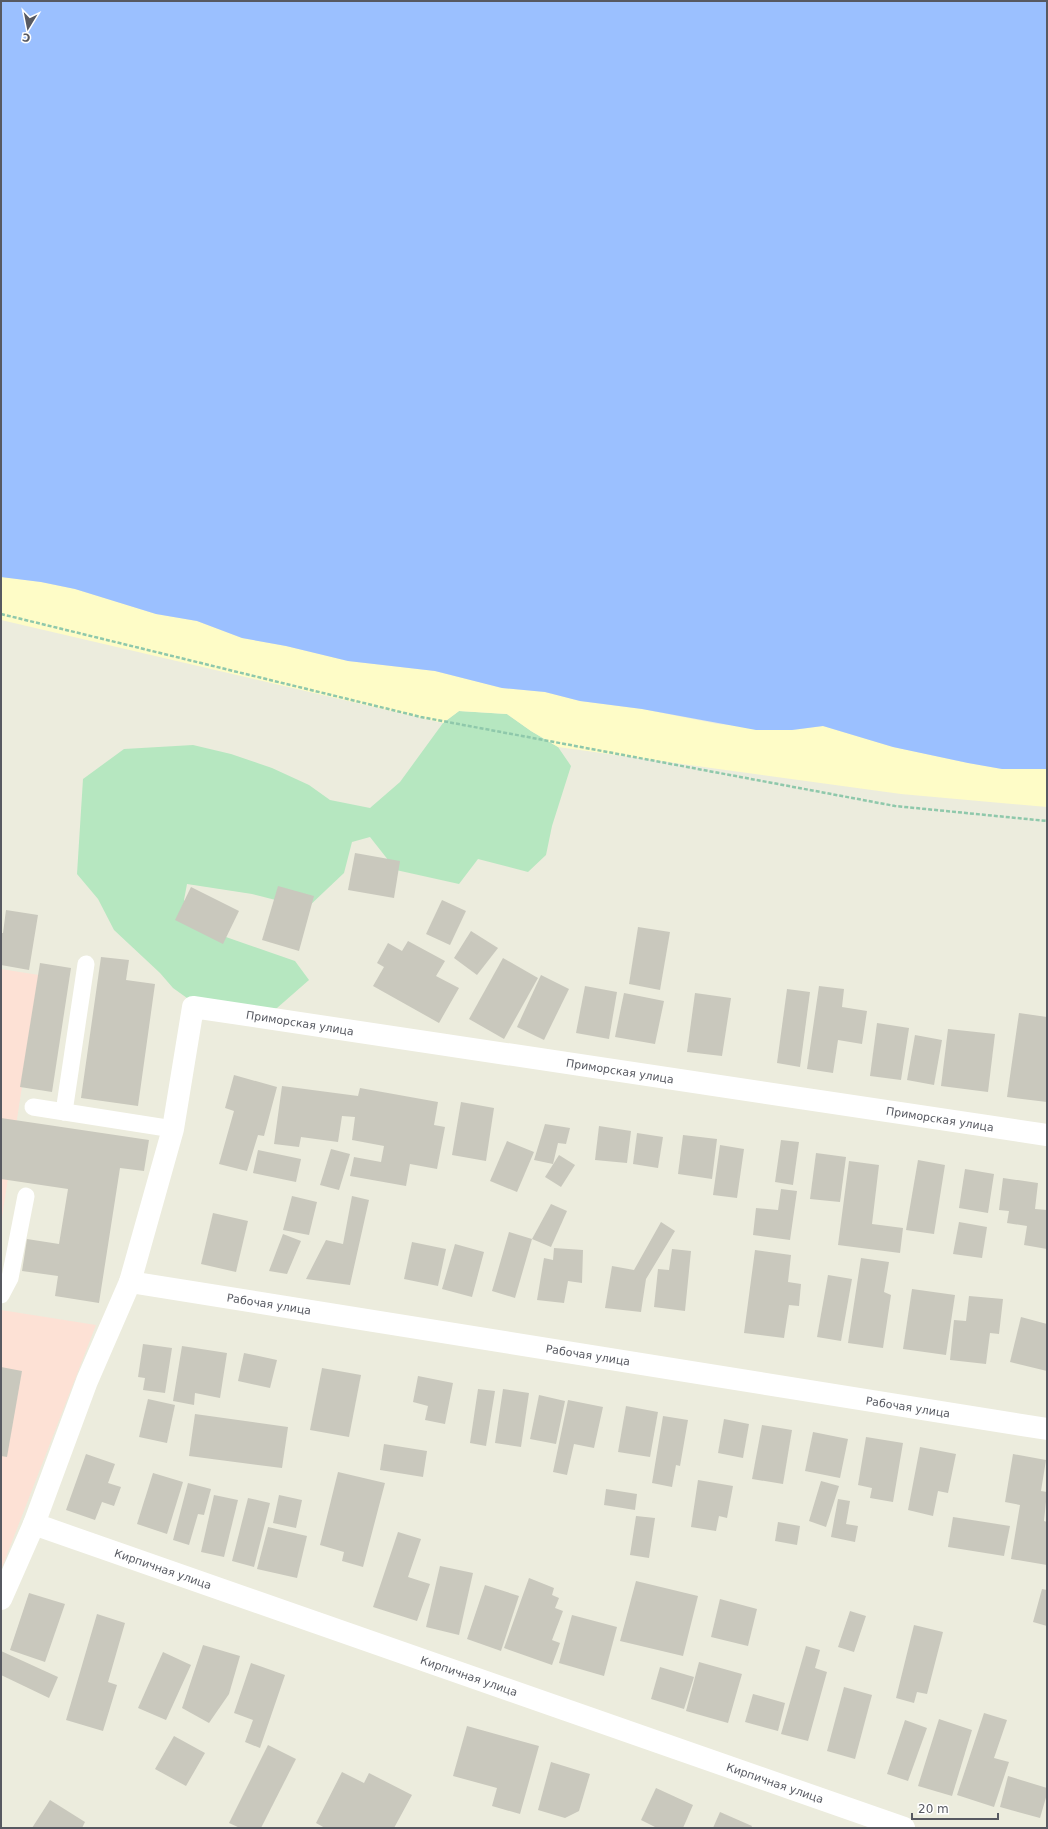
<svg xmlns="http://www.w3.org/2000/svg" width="1048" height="1829" font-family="'DejaVu Sans',sans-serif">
<rect width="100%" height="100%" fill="#ececdd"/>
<g fill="#fde1d5">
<path d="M1,969L39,975L1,1224Z"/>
<path d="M1,1310L96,1325L1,1570Z"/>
</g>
<path fill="#b6e7c0" d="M459,711L507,714L531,731L558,747L571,766L552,826L546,855L528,872L478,859L459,884L396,870L370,837L352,842L344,873L307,908L252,894L187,884L184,900L203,929L295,961L309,980L277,1008L256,1016L201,1008L173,988L160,973L114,930L98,899L77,874L83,779L124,749L193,745L231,754L272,768L309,785L330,800L370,808L400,782L443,723Z"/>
<path fill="#fefcc7" d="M1,577L41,582L75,589L156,614L197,621L242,638L286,646L348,661L435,671L502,688L545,692L580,701L642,709L718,724L792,730L823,726L893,747L968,763L1002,769H1047V807L901,794L558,747L531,731L507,714L459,711L443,723L1,620Z"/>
<path fill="#9bc0ff" d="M1,1H1047V769H1002L968,763L893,747L823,726L792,730H756L642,709L580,701L545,692L502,688L435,671L348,661L286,646L242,638L197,621L156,614L75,589L41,582L1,577Z"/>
<g fill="#c9c8bd">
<path d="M355,853L400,861L394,898L348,890Z"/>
<path d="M278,886L314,896L299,951L262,940Z"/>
<path d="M191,887L239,911L223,944L175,920Z"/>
<path d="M442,900L466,911L450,945L426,934Z"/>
<path d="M6,910L38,915L29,970L1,965V933H3Z"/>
<path d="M638,927L670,932L660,990L629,984Z"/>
<path d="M471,931L498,948L477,975L454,958Z"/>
<path d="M408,941L445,961L436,976L459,988L439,1023L373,986L384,967L377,963L388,943L402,951Z"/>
<path d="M101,957L129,960L126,980L155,984L138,1106L81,1098Z"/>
<path d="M503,958L538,978L504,1039L469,1019Z"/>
<path d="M40,963L71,968L52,1092L20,1087Z"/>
<path d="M541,975L569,989L544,1040L517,1027Z"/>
<path d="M585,986L617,992L609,1039L576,1033Z"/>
<path d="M819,986L844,989L842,1007L867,1011L862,1044L838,1040L833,1073L807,1069Z"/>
<path d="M787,989L810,992L800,1067L777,1063Z"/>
<path d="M624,993L664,1001L655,1044L615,1037Z"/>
<path d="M695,993L731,998L722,1056L687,1052Z"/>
<path d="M1019,1013L1047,1017V1102L1007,1097Z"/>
<path d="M877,1023L909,1028L901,1080L870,1076Z"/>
<path d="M948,1029L995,1034L988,1092L941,1086Z"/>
<path d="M915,1035L942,1040L934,1085L907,1080Z"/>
<path d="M234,1075L277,1087L264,1136L258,1135L247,1171L219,1164L234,1111L225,1108Z"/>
<path d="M282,1086L358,1096L360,1088L438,1102L434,1125L445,1127L437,1169L410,1164L406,1186L350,1176L354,1157L381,1162L384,1146L352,1140L355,1117L342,1116L338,1142L301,1137L299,1147L274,1144Z"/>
<path d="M461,1102L494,1108L486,1161L452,1155Z"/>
<path d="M1,1118L149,1140L144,1171L120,1168L99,1303L55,1296L58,1276L22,1271L27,1239L59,1244L68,1189L1,1179Z"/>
<path d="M545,1124L570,1128L566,1144L558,1143L553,1164L534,1160Z"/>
<path d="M599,1126L631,1131L627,1163L595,1160Z"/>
<path d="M637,1133L663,1137L658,1168L633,1164Z"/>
<path d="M683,1135L717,1139L712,1179L678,1174Z"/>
<path d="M781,1140L799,1142L793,1185L775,1182Z"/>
<path d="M507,1141L534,1152L517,1192L490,1181Z"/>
<path d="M720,1145L744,1149L737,1198L713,1195Z"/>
<path d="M331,1149L350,1154L339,1190L320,1185Z"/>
<path d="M258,1150L301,1159L296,1182L253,1173Z"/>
<path d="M816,1153L846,1157L840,1202L810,1199Z"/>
<path d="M559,1155L575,1165L561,1187L545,1177Z"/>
<path d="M918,1160L945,1165L934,1234L906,1230Z"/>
<path d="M849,1161L879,1165L872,1224L903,1228L900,1253L838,1245Z"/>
<path d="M965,1169L994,1174L988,1213L959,1208Z"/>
<path d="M1003,1178L1038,1183L1035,1209L1047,1210V1249L1024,1245L1027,1226L1007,1223L1009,1211L999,1210Z"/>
<path d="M781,1189L797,1191L790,1240L753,1235L756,1208L778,1210Z"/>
<path d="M292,1196L317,1202L309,1235L283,1230Z"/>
<path d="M352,1196L369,1200L350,1285L306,1279L326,1240L343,1244Z"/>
<path d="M551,1204L567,1211L551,1247L532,1239Z"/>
<path d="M213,1213L248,1221L236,1272L201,1264Z"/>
<path d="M661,1222L675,1231L646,1279L641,1312L605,1308L612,1266L634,1270Z"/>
<path d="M959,1222L987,1227L982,1258L953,1254Z"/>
<path d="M509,1232L532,1239L515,1298L492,1291Z"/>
<path d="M283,1234L301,1241L287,1274L269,1271Z"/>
<path d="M412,1242L446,1249L438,1286L404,1279Z"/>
<path d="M455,1244L484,1252L472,1297L442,1289Z"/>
<path d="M554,1248L583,1250L582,1283L568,1281L564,1303L537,1300L544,1258L553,1260Z"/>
<path d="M672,1249L691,1251L685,1311L654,1307L658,1269L669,1270Z"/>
<path d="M755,1250L791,1255L788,1282L801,1284L799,1306L789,1305L784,1338L744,1333Z"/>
<path d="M861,1258L889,1262L884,1292L891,1295L883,1348L848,1343Z"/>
<path d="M828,1275L852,1279L841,1341L817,1337Z"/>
<path d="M912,1289L955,1295L946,1355L903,1349Z"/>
<path d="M969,1296L1003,1299L999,1334L990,1333L986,1364L950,1360L954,1320L966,1321Z"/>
<path d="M1021,1317L1047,1324V1371L1010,1362Z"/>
<path d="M143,1344L172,1348L165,1393L143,1390L145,1378L138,1377Z"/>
<path d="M182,1346L227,1353L220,1398L195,1393L194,1405L173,1401Z"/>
<path d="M244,1353L277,1360L270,1388L238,1381Z"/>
<path d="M1,1367L22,1371L7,1457L1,1456Z"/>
<path d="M322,1368L361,1375L349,1437L310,1430Z"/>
<path d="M418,1376L453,1383L445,1424L425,1420L428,1406L413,1402Z"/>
<path d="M478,1389L495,1391L486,1446L470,1443Z"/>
<path d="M503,1389L529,1393L521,1447L495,1443Z"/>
<path d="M539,1395L565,1401L556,1444L530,1439Z"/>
<path d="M148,1399L175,1405L167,1443L139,1437Z"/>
<path d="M568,1400L603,1407L594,1448L574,1444L567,1475L553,1472Z"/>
<path d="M626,1406L658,1412L650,1457L618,1452Z"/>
<path d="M195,1414L288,1427L282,1468L189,1456Z"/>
<path d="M663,1416L688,1420L680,1466L676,1465L672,1487L652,1483Z"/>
<path d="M724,1419L749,1424L743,1458L718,1453Z"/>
<path d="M762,1425L792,1430L783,1484L752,1479Z"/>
<path d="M813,1432L848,1439L840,1478L805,1471Z"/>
<path d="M866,1437L903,1443L893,1502L870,1498L872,1488L858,1485Z"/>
<path d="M384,1444L427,1451L423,1477L380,1470Z"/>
<path d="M920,1447L956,1454L948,1493L938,1491L933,1516L908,1510Z"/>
<path d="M86,1454L115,1464L108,1483L121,1487L114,1506L102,1502L95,1520L66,1510Z"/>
<path d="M1013,1454L1046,1460L1041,1491L1047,1492L1044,1521L1047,1522V1565L1011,1559L1020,1505L1005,1502Z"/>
<path d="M338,1472L385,1483L363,1567L342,1561L344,1552L320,1545Z"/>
<path d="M153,1473L183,1482L167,1534L137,1524Z"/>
<path d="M698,1480L733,1486L727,1518L719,1516L716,1531L691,1527Z"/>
<path d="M821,1481L839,1486L826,1527L809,1521Z"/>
<path d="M188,1483L211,1489L204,1515L198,1514L189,1545L173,1540Z"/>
<path d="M606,1489L637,1494L635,1510L604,1505Z"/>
<path d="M214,1495L238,1500L224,1557L201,1552Z"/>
<path d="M279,1495L302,1500L296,1528L273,1523Z"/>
<path d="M248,1498L270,1503L254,1567L232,1561Z"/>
<path d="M838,1499L850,1501L846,1524L858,1526L855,1542L831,1537Z"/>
<path d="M636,1516L655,1518L649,1558L630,1555Z"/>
<path d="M953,1517L1010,1526L1004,1556L948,1547Z"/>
<path d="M778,1522L800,1526L797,1545L775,1541Z"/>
<path d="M268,1527L307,1536L297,1578L257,1569Z"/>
<path d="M398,1532L421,1539L408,1577L430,1584L417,1621L373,1607Z"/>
<path d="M440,1566L473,1573L459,1635L426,1627Z"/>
<path d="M529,1578L554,1588L552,1595L559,1598L555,1608L563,1611L552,1640L560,1643L552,1665L504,1648Z"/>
<path d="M636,1581L698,1596L683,1656L620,1641Z"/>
<path d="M485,1585L519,1596L501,1651L467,1639Z"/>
<path d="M1042,1589L1047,1590V1626L1033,1622Z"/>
<path d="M29,1593L65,1604L45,1662L10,1650Z"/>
<path d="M720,1599L757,1609L748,1646L711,1637Z"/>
<path d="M850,1611L866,1616L854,1652L838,1647Z"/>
<path d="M97,1614L125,1623L108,1682L117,1685L103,1731L66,1720Z"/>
<path d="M572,1615L617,1627L604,1676L559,1663Z"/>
<path d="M914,1625L943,1632L927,1694L917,1692L914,1703L896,1698Z"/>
<path d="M203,1645L240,1656L229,1694L209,1723L182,1708Z"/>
<path d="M806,1646L820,1650L815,1668L827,1672L808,1741L781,1734Z"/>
<path d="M1,1651L58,1677L49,1698L1,1675Z"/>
<path d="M163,1652L191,1665L166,1720L138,1708Z"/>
<path d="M699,1662L742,1674L728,1723L686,1711Z"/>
<path d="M251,1663L285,1675L260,1748L245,1742L253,1720L234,1713Z"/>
<path d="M660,1667L694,1677L684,1709L651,1699Z"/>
<path d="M844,1687L872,1695L855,1759L827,1751Z"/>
<path d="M753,1694L785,1703L778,1731L745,1722Z"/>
<path d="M984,1713L1007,1720L994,1758L1009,1762L994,1807L957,1795Z"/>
<path d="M939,1719L972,1730L952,1796L918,1786Z"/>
<path d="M905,1720L927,1728L908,1781L887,1774Z"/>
<path d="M467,1726L539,1746L520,1814L492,1806L497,1788L453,1776Z"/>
<path d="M174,1736L205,1753L186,1786L155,1769Z"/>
<path d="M268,1745L296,1759L261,1828H240L229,1823Z"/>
<path d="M551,1762L590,1774L579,1811L565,1818L538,1810Z"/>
<path d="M342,1772L364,1783L369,1773L412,1795L394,1828H325L316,1823Z"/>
<path d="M1008,1776L1047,1788V1794L1040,1818L1000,1807Z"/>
<path d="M656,1788L693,1805L683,1828H657L641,1820Z"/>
<path d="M50,1800L85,1822L82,1828H32Z"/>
<path d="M720,1812L752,1826L751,1828H713Z"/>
</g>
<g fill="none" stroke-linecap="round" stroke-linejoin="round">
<path stroke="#8fc8ab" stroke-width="2.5" stroke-dasharray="4 2" stroke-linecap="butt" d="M1,614L421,717L895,806L1047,821"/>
<g stroke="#fff" stroke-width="17">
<path d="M33,1107L173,1129"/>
<path d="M64,1112L86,964"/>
<path d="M1,1295L10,1278L26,1196"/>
</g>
<g stroke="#fff" stroke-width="22">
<path d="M130,1282L1047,1429"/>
<path d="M34,1524L904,1828"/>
<path d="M1,1599L34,1524L87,1381L130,1282L173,1129L193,1007L1047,1135"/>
</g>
</g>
<g text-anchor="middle" stroke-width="4" stroke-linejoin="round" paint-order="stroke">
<g font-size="11" fill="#575961" stroke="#fff">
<text transform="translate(300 1023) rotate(9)" y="4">Приморская улица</text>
<text transform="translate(620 1071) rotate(9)" y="4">Приморская улица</text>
<text transform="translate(940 1119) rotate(9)" y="4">Приморская улица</text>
<text transform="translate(269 1304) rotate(9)" y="4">Рабочая улица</text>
<text transform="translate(588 1355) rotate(9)" y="4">Рабочая улица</text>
<text transform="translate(908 1407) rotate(9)" y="4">Рабочая улица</text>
<text transform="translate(163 1569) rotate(19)" y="4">Кирпичная улица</text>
<text transform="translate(469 1676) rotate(19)" y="4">Кирпичная улица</text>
<text transform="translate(775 1783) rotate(19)" y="4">Кирпичная улица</text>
</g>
</g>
<rect width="1048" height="1829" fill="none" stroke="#575961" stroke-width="4"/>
<g transform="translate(28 28) rotate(190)" stroke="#ffffff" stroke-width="3" paint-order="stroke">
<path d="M0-3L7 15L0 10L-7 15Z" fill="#575961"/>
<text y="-6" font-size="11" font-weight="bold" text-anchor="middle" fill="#575961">С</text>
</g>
<path d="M912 1813v6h86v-6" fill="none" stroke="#575961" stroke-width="2"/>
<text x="918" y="1813" font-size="12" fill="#575961" stroke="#ffffff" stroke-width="3" paint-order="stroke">20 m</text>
</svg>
